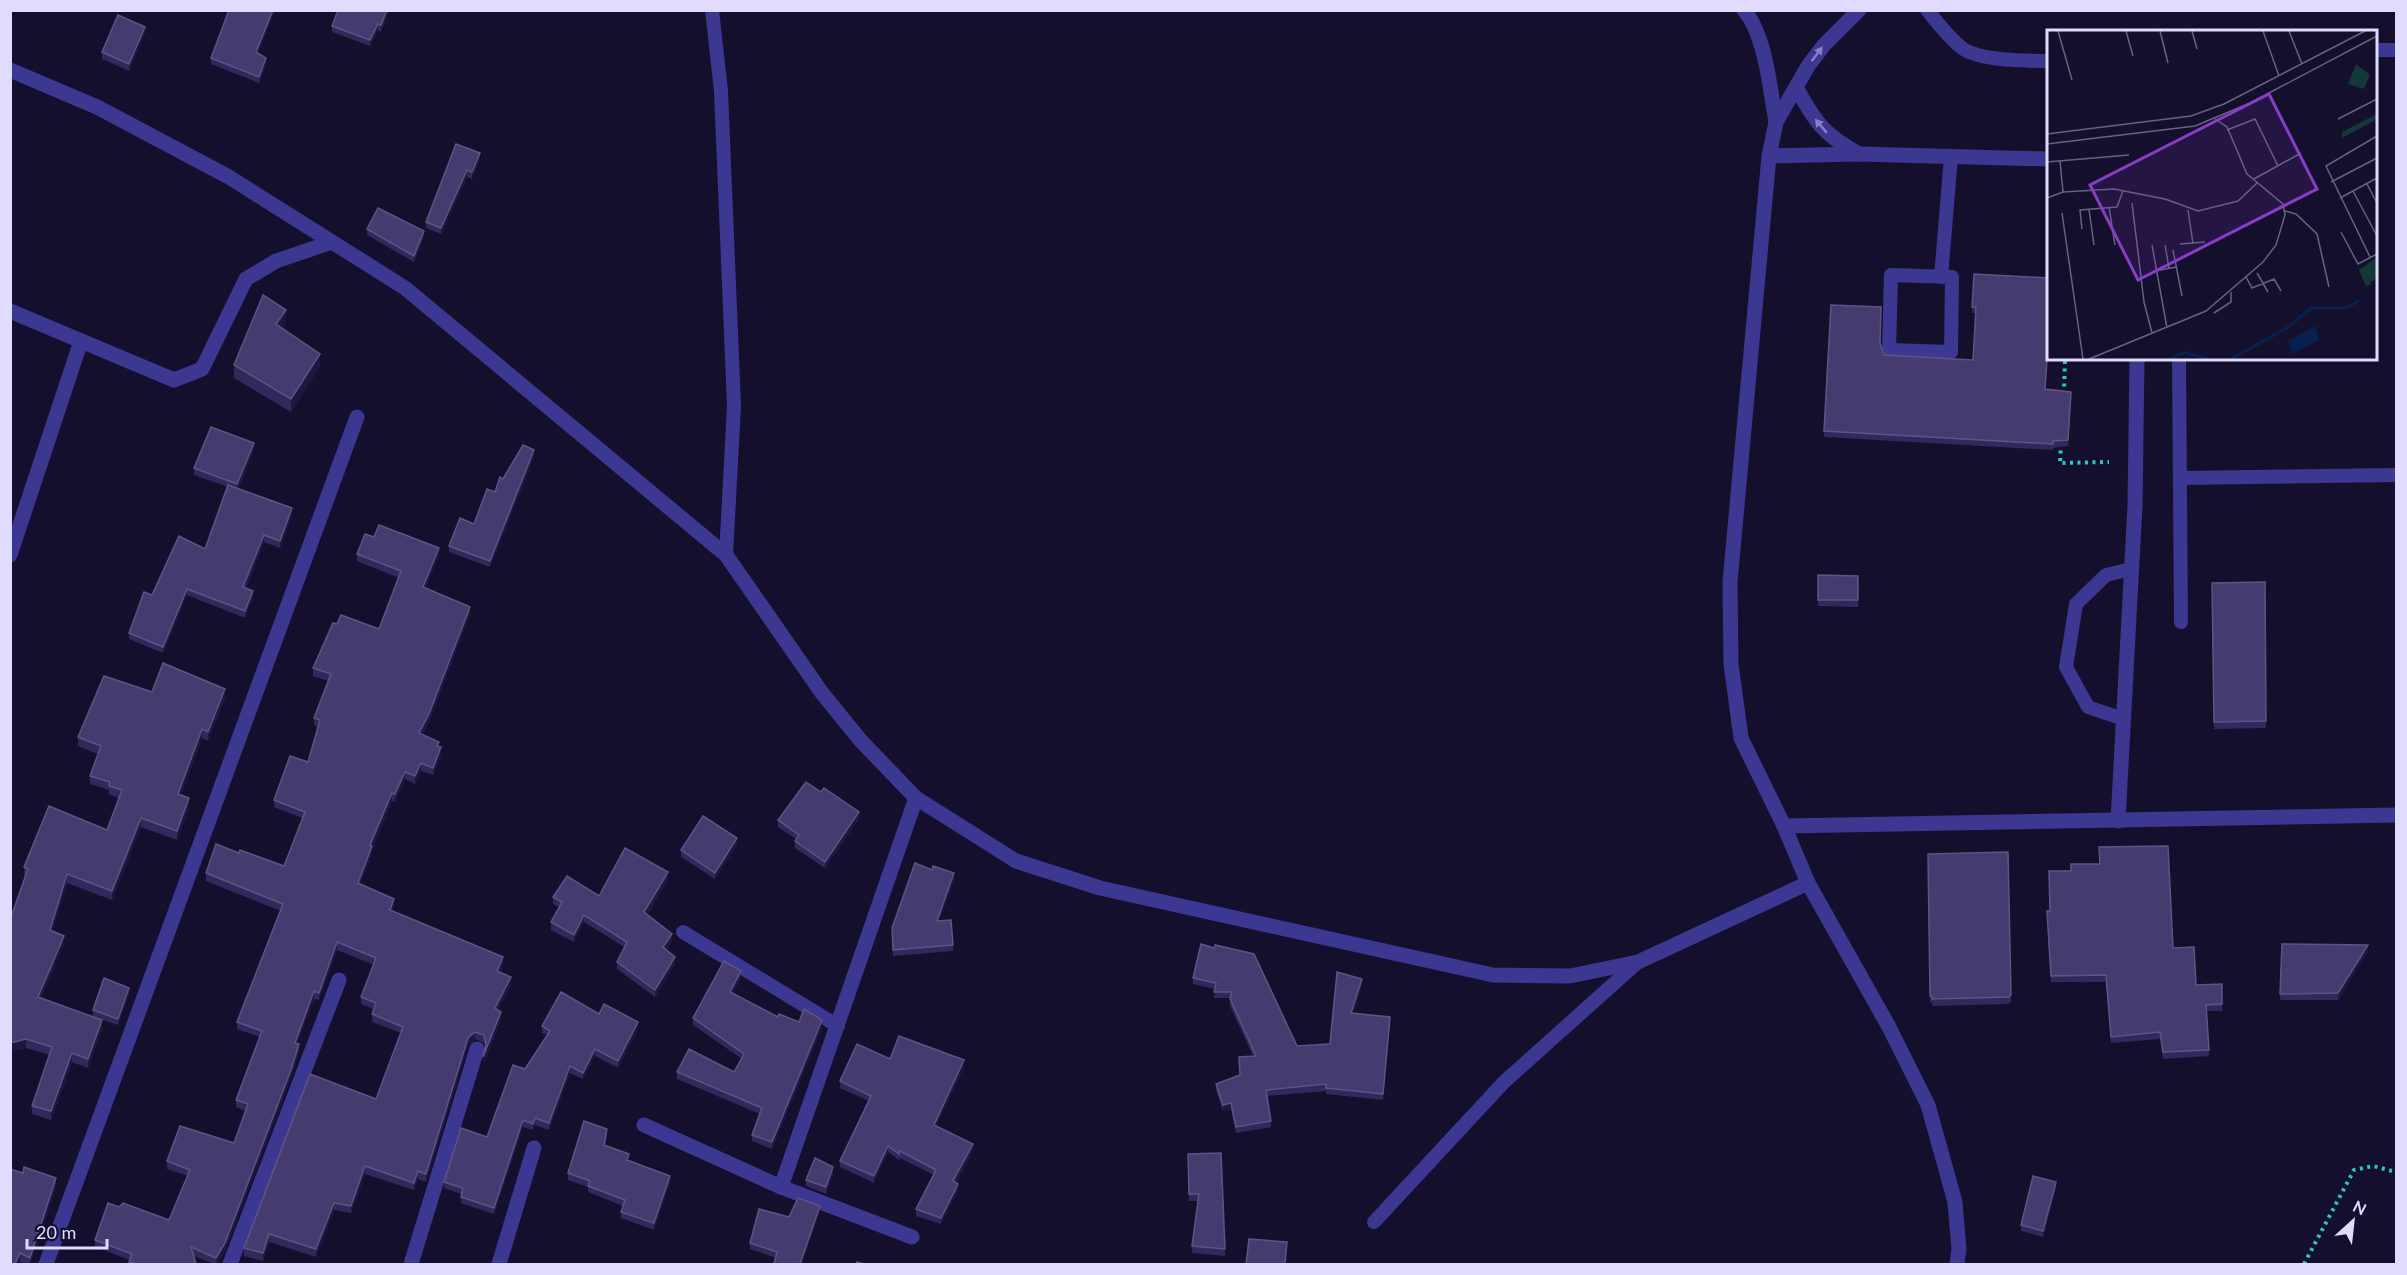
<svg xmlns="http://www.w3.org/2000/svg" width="2407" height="1275" font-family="Lato,sans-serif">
<rect width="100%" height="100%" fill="#150f2e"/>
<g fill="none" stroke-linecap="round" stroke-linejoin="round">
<g stroke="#26c9c2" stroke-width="4" stroke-dasharray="3 4.5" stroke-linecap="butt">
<path d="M2064,394L2065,358"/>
<path d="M2061,443L2060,463L2109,462"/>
<path d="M2304,1264L2354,1170L2373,1166L2396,1172"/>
</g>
<g stroke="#3c3790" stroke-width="14">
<path d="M712,10L721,91L734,406L726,555"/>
<path d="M1927,10C1938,23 1949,38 1962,48C1979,61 2027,61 2048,61"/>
<path d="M2376,50H2396"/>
<path d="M1891,275L1952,277L1951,352L1889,350Z"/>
<path d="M1941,277L1951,157"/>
<path d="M2179,361L2181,622"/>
<path d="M2180,478L2396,475"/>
<path d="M2123,719L2088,707L2066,667L2076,604L2106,575L2131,569"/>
<path d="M683,932L838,1026"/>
<path d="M1374,1222L1504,1082L1638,962"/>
</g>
<g stroke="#3c3790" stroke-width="15">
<path d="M1744,10C1766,36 1770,90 1776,122"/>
<path d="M1859,10L1824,45L1808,66L1776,122L1769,156L1730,582L1731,664L1741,738L1784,826L1808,883L1889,1027L1928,1105L1955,1202L1959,1249L1957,1264"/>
<path d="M10,70L97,107L229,177L405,288L726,555L822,693L861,741L916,798L1016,861L1100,888L1493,975L1570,976L1638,962L1808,883"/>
<path d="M1796,87C1815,122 1824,135 1859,154"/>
<path d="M1769,156L1859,154L2048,159"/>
<path d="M10,311L174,380L202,369L246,279L276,261L332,242"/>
<path d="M10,555L81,341"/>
<path d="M2118,821L2135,506L2137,358"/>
<path d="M1784,826L2396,815"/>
<path d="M644,1125L781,1187L912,1237"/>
<path d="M781,1187L916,798"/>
<path d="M46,1264L357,417"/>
<path d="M230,1264L339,980"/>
<path d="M411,1264L477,1049"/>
<path d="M499,1264L534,1148"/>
</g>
</g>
<g fill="#33285c">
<path d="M275,10L258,53L266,64L259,83L211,64V58Z"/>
<path d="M390,10L381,32L378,30L370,46L332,32V26Z"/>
<path d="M145,33L129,71L102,59V52Z"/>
<path d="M456,144L480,159L472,179L467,177L441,234L426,228V222Z"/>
<path d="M367,229L424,237L414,262L367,235Z"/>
<path d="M1974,274L2046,389L2071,399L2068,446L2053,448V450L1824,437V431L1884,355L1973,360L1976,313H1972Z"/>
<path d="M286,323L282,328L320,366L291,412L234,378V365Z"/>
<path d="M254,450L238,489L292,515L280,548L264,542L246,588L253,597L245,618L187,595L163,653L129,639V633L205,549L228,487L194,475V468Z"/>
<path d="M534,457L490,567L449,552V546L474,524L503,479Z"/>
<path d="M374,537L439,555L425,588L470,614L429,722L422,734L439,747L441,755L433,775L421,771L415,784L405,779L395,802L392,801L372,849V853L360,884L394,906L392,911L503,965L500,972L511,985L498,1010L501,1020L483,1065L485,1047L484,1043L475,1039L468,1046L426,1182L418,1179L414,1190L365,1174L351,1213L334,1210L316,1257L269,1242L263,1261L244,1256V1248L376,1099L401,1033L372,1022V1014L373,1009L361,1004V997L374,965L337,950L319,1000L314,999L297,1044L299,1052L292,1075L225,1251L217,1264H214L194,1256L196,1264H129L130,1260L95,1247V1240L119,1207L169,1220L188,1176L167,1169V1161L234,1143L246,1111L236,1107V1100L260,1037L237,1029V1022L281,911L206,881V873L239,853L284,866L302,818L274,807V800L308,762L318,727L314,725V718L328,681L313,676V668L337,624L379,629L399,578L357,561V554Z"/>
<path d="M1818,575L1858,576V607L1818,606Z"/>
<path d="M2265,582L2266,728L2214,729L2212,583Z"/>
<path d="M152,692L225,698L208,741L202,738L181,795L189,807L177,840L141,827L112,900L67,883L52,931L64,944L41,998L93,1017V1010L129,994L118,1025L100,1019L102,1029L88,1068L72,1062L51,1120L32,1114V1106L50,1055L26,1048L10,1052V920L25,876H24V867L107,830L119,798L109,794V790L90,784V776L98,754L78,746V737Z"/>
<path d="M859,819L825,868L795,848V841L796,839L778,827V820Z"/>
<path d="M737,845L715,879L681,857V850Z"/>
<path d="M2008,852L2011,1001L2009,1004L1932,1006V1002L1930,1003L1928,854Z"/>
<path d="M932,870L954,880L939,921L953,945V951L893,956L892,934Z"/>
<path d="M668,879L647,915L672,941L666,950L675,964L655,997L617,969V962L624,947L584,922L574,942L551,930V922L559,907L553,904V897L599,896Z"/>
<path d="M2050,911L2173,948L2196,985L2222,984V1011H2207L2209,1056L2163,1059L2160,1039L2111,1043L2106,982H2051L2047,917Z"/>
<path d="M1201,944L1297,1046L1330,1044L1362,985L1353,1013L1390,1023L1383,1100L1326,1094V1091L1267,1096L1271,1121V1127L1236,1133L1231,1110L1223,1111L1216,1090V1084L1239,1075L1253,1056L1230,1006V998H1214L1215,989L1193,984V978Z"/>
<path d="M2282,944L2368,951L2338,1000H2280Z"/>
<path d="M741,978L732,994L778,1017L799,1022L822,1027L772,1149L752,1141V1135L760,1114L677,1079V1072H734L742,1059L693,1025V1018Z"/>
<path d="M599,1014L638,1029L618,1068L595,1056L583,1079L570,1073L549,1130L535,1125L533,1130L523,1127L494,1214L461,1203V1194L444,1188V1182L487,1137L525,1069L547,1035L542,1033V1026Z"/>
<path d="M890,1059L964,1067L936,1126L973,1150L956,1183L958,1191L941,1224L916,1216V1209L934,1175L900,1158L899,1160L888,1152L874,1183L840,1167V1161L869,1101L840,1088V1081Z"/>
<path d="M607,1135L605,1145L629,1160L670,1182L654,1230L621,1218V1212L623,1206L588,1192V1187L568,1180V1173Z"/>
<path d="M1221,1153L1225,1256L1192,1253V1246L1198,1201H1189L1188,1154Z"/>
<path d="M833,1174L826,1194L806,1186V1180Z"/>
<path d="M56,1187L30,1264H26L20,1262L10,1264Z"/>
<path d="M2056,1189L2043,1237L2021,1231V1225Z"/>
<path d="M820,1212L776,1258L750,1249V1243L789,1217Z"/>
</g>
<g fill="#1f1642">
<path d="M273,10H275L256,59V52Z"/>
<path d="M387,10H390L381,32V25Z"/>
<path d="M378,24V30L370,46V40Z"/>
<path d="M145,27V33L129,71V64Z"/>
<path d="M266,58V64L259,83V77Z"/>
<path d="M480,153V159L472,179V172Z"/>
<path d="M467,170V177L441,234V228Z"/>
<path d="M424,231V237L414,262V256Z"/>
<path d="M286,310V323L276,336V324Z"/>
<path d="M320,354V366L291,412V399Z"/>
<path d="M254,443V450L237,490V484Z"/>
<path d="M534,450V457L490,567V561Z"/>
<path d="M292,508V515L280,548V541Z"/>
<path d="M264,535V542L243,593V587Z"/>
<path d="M439,548V555L423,595V587Z"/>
<path d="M187,589V595L163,653V647Z"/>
<path d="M253,591V597L245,618V611Z"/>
<path d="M470,607V614L429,722L419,741V733Z"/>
<path d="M225,689V698L208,741V732Z"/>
<path d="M202,729V738L178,803V794Z"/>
<path d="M441,747V755L433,775V768Z"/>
<path d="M421,763V771L415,784V776Z"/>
<path d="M405,772V779L395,802V794Z"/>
<path d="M392,793V801L372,849V853L358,890V883L370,845Z"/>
<path d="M189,798V807L177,840V831Z"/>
<path d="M859,812V819L825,868V862Z"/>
<path d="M141,818V827L112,900V891Z"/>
<path d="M737,838V845L715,879V873Z"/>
<path d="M668,872V879L644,919V912Z"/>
<path d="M954,873V880L937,927V921Z"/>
<path d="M67,874V883L50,939V930Z"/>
<path d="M394,899V906L390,918V910Z"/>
<path d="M584,915V922L574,942V935Z"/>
<path d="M672,934V941L663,954V947Z"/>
<path d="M64,936V944L38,1005V997Z"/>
<path d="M337,942V950L319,1000V993Z"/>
<path d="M2368,945V951L2338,1000V993Z"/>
<path d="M503,957V965L497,978V971Z"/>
<path d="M675,957V964L655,997V990Z"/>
<path d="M741,971V978L730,999V992Z"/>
<path d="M511,977V985L495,1015V1008Z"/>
<path d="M1362,979V985L1351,1020V1013Z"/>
<path d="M129,988V994L118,1025V1019Z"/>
<path d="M314,991V999L295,1050V1043Z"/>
<path d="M501,1012V1020L483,1065V1057Z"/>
<path d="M1390,1017V1023L1383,1100V1094Z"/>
<path d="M102,1020V1029L88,1068V1059Z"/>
<path d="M822,1020V1027L772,1149V1142Z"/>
<path d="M638,1022V1029L618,1068V1061Z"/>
<path d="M475,1032V1039L468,1046L426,1182V1174L468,1038Z"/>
<path d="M26,1039V1048L10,1052V1043Z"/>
<path d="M299,1044V1052L292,1075L225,1251L216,1264V1258Z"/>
<path d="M595,1049V1056L583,1079V1073Z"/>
<path d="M72,1053V1062L51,1120V1111Z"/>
<path d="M964,1060V1067L934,1131V1125Z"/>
<path d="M570,1066V1073L549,1130V1123Z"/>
<path d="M1231,1103V1110L1223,1111V1105Z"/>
<path d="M535,1118V1125L533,1130V1124Z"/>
<path d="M523,1120V1127L494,1214V1208Z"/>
<path d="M973,1144V1150L953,1188V1181Z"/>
<path d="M888,1146V1152L874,1183V1176Z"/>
<path d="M365,1166V1174L351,1213V1206Z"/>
<path d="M833,1167V1174L826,1194V1187Z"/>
<path d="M418,1171V1179L414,1190V1183Z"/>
<path d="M670,1176V1182L654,1230V1223Z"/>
<path d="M56,1178V1187L30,1264V1258Z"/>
<path d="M2056,1182V1189L2043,1237V1231Z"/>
<path d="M958,1184V1191L941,1224V1218Z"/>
<path d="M334,1203V1210L316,1257V1249Z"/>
<path d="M820,1206V1212L802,1264H800Z"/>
<path d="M269,1234V1242L263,1261V1253Z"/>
<path d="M20,1253V1262L19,1264H15Z"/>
</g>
<g fill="#463b6e" stroke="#5e5484" stroke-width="1.5">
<path d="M229,10H273L256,52L266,58L259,77L211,58Z"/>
<path d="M338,10H387L381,25L378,24L370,40L332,26Z"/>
<path d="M118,15L145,27L129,64L102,52Z"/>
<path d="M456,144L480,153L472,172L467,170L441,228L426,222Z"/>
<path d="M378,208L424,231L414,256L367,229Z"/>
<path d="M1974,274L2049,278V331L2045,389L2071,392L2068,440L2053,441V444L1824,431L1831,305L1881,307L1880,343L1884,355L1973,360L1976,307H1972Z"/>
<path d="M263,295L286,310L276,324L320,354L291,399L234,365Z"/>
<path d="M211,427L254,443L237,484L194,468Z"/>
<path d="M523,445L534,450L490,561L449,546L460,518L474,524L487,489L495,492L500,477L503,479Z"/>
<path d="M228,485L292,508L280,541L264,535L243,587L253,591L245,611L187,589L163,647L129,633L144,592L152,595L179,536L205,549Z"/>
<path d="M379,525L439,548L423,587L470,607L429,714L419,733L439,742L437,746L441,747L433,768L421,763L415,776L405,772L395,794L392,793L370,845L372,846L358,883L394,899L390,910L503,957L497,971L511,977L495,1008L501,1012L483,1057L486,1044L484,1035L475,1032L468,1038L426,1174L418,1171L414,1183L365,1166L351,1206L334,1203L316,1249L269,1234L263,1253L244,1248L310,1074L376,1099L403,1027L372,1014L376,1003L361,997L376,958L337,942L319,993L314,991L295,1043L299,1044L292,1067L225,1243L216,1258L191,1247L196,1264H137L129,1262L132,1254L95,1240L108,1203L119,1207L123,1203L169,1220L190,1170L167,1161L180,1126L234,1143L248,1104L236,1100L262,1031L237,1022L283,904L206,873L216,844L239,853L240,850L284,866L305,812L274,800L290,756L308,762L320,720L314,718L331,674L313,668L333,623L337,624L341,615L379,629L401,571L357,554L365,534L374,537Z"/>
<path d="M1818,575L1858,576V600H1818Z"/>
<path d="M2265,582L2266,721L2214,722L2212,583Z"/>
<path d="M163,663L225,689L208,732L202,729L178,794L189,798L177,831L141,818L112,891L67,874L50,930L64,936L38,997L102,1020L88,1059L72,1053L51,1111L32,1106L52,1047L26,1039L10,1043V920L28,869L24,867L49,806L107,830L122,790L109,786L110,782L90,776L101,746L78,737L104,676L152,692Z"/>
<path d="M806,782L821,792L824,788L859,812L825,862L795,841L799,835L778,820Z"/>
<path d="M703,816L737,838L715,873L681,850Z"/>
<path d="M2168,846L2173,948L2194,947L2196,985L2222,984V1004L2206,1005L2209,1050L2163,1052L2160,1032L2111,1037L2106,975L2051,976L2047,911H2050L2049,871H2071V864H2100L2099,847Z"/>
<path d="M625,848L668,872L644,912L672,934L663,947L675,957L655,990L617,962L627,942L584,915L574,935L551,922L562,902L553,897L567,876L599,896Z"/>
<path d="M2008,852L2011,995L2009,997L1932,999V996H1930L1928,854Z"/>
<path d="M915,863L932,870L933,866L954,873L937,921L951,920L953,945L893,950L892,928Z"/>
<path d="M1201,944L1214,948L1215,945L1254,954L1297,1046L1330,1044L1337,972L1362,979L1351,1013L1390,1017L1383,1094L1326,1088V1084L1266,1090L1271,1121L1236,1127L1231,1103L1223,1105L1216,1084L1240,1075L1239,1057L1256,1056L1230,999L1232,992H1214L1216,983L1193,978Z"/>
<path d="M2282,944L2368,945L2338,993L2280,994Z"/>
<path d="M724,961L741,971L730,992L778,1017L779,1014L799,1022L804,1009L822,1020L772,1142L752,1135L762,1108L677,1072L689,1049L734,1072L744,1054L693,1018Z"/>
<path d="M104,978L129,988L118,1019L93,1010Z"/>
<path d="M561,992L599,1014L604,1004L638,1022L618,1061L595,1049L583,1073L570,1066L549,1123L535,1118L533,1124L523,1120L494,1208L461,1197L463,1188L444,1182L461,1128L487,1137L513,1065L525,1069L550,1031L542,1026Z"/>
<path d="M899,1036L964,1060L934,1125L973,1144L953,1181L958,1184L941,1218L916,1209L936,1170L900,1151L899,1154L888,1146L874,1176L840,1161L871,1096L840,1081L857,1044L890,1059Z"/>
<path d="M584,1121L607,1129L604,1145L629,1154L627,1160L670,1176L654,1223L621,1212L625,1200L588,1186L590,1181L568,1173Z"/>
<path d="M1221,1153L1225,1249L1192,1246L1199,1194H1189L1188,1154Z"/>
<path d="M815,1158L833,1167L826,1187L806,1180Z"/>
<path d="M24,1167L56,1178L30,1258L20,1253L15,1264H10V1169L23,1173Z"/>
<path d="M2033,1176L2056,1182L2043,1231L2021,1225Z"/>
<path d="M798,1198L820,1206L800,1264H774L777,1252L750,1243L759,1209L789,1217Z"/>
<path d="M1249,1239L1287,1242L1285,1264H1246Z"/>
<path d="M857,1262L864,1264H856Z"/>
</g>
<defs><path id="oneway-solid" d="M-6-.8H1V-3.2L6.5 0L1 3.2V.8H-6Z" transform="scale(1.5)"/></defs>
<g fill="#8681c2">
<use href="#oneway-solid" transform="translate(1817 54) rotate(-53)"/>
<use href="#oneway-solid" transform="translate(1821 126) rotate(-130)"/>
</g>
<g transform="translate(2047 30)">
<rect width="330" height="330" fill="#150f2e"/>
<path d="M309,34L323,45L317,59L301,54ZM330,84V89L295,108V102ZM330,227V248L324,252L320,246L324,254L319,256L312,240Z" fill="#123838"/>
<path d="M268,296L272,310L245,324L241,311Z" fill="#062050"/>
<path fill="none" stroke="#062050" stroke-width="3" d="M124,329L137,322L161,329M184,329L240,298L264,278H298L312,271"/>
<path fill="none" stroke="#676182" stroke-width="1.5" d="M11,1L25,50M79,1L86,26M113,1L121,33M145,1L150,19M216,1L232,46M242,1L255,34M291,89L330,69M180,100L208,89L231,136M0,104L144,86L177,74L318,1M0,114L148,96L203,73L330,6M13,131L16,162M0,132L82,125M207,149L254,123M284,152L330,128M320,154L330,173M306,161L330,206M0,168L16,162L67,159L118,169L151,181L191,171L211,152M293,168L330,148M85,173L97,272L105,303M62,177L68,215M42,179L47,215M141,180L146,214M238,181L249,184L270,204L282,257M15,183L36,329M35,199L33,180L70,177L76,161M294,202L311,234L330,224M133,214L158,212M105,215L120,298M118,215L122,238M126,220L135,266M323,227L279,136L330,106M108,241L129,237M210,243L221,262M199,247L205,258L227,249L234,261M167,283L184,272V262M42,329L159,281L216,232L229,215L238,185L236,174L200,144L180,97L168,89"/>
<path fill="#853ec5" fill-opacity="0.15" stroke="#853ec5" stroke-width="3" d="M222,64L270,159L91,250L43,155Z"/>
<rect width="330" height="330" fill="none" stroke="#e1dcff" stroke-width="3"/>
</g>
<rect width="2407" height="1275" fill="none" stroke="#e1dcff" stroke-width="24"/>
<g transform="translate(2353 1221) rotate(27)" stroke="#150f2e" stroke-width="4.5" paint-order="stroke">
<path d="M0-4.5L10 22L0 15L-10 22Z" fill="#e1dcff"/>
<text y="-9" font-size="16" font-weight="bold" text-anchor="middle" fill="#e1dcff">N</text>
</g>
<path d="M27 1239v9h80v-9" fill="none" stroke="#e1dcff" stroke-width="3"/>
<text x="36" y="1239" font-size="18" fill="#e1dcff" stroke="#150f2e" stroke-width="4.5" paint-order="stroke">20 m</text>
</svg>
